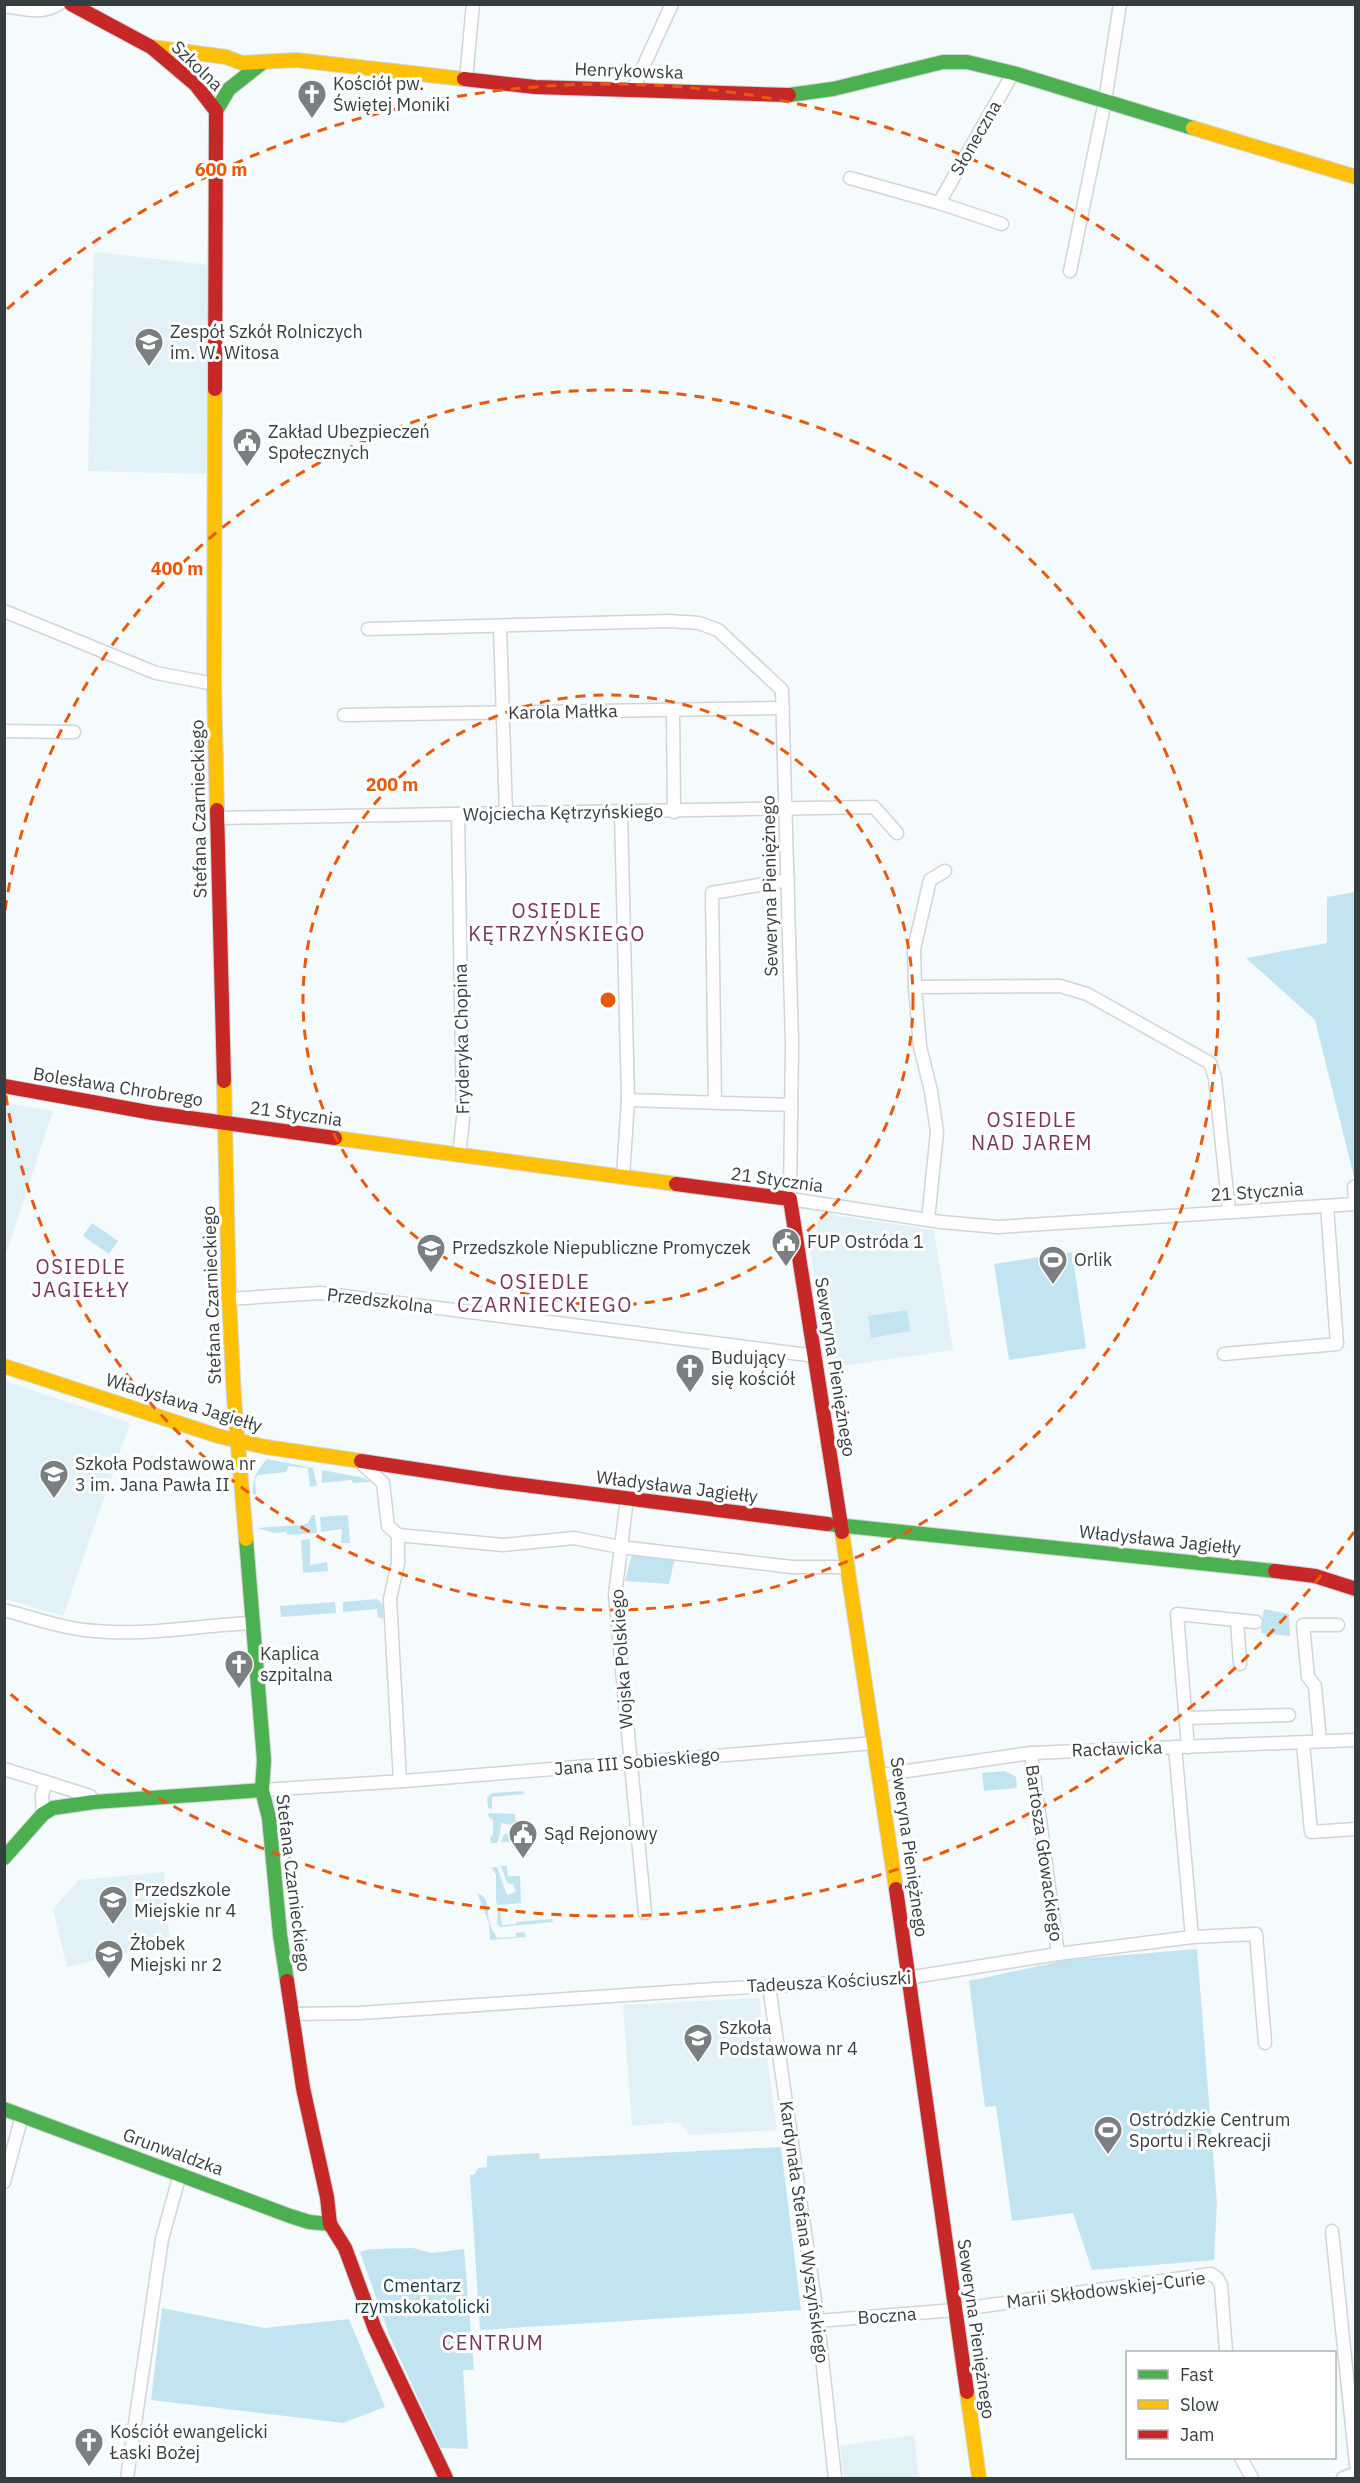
<svg xmlns="http://www.w3.org/2000/svg" width="1360" height="2483" font-family="'IBM Plex Sans',sans-serif">
<rect width="100%" height="100%" fill="#f5fafc"/>
<g fill="#e2f1f7">
<path d="M94,252L209,265L206,474L88,471Z"/>
<path d="M5,1103L53,1111L5,1257L4,1103Z"/>
<path d="M819,1213L934,1230L953,1350L828,1368L808,1235L816,1233Z"/>
<path d="M5,1381L130,1423L63,1616L5,1599Z"/>
<path d="M164,1872L170,1943L67,1967L53,1909L79,1880Z"/>
<path d="M759,1998L777,2130L690,2135L679,2122L632,2126L623,2005Z"/>
<path d="M914,2435L919,2478H844L840,2446Z"/>
</g>
<g fill="#c2e4f1">
<path d="M1355,892V1181L1315,1020L1246,958L1327,943V897Z"/>
<path d="M92,1223L118,1241L109,1254L83,1236Z"/>
<path d="M1072,1252L1086,1348L1009,1360L994,1264Z"/>
<path d="M907,1310L910,1331L871,1338L868,1316Z"/>
<path d="M267,1459L313,1468L317,1485L310,1487L308,1468L289,1466L286,1472L258,1475L255,1479L256,1495L253,1494C252,1479 257,1470 267,1459Z"/>
<path d="M322,1470L364,1478L371,1482L353,1483L352,1480L322,1483Z"/>
<path d="M312,1515H315L317,1533L288,1535L286,1532L275,1533L257,1528L303,1525L308,1523Z"/>
<path d="M348,1515L350,1543H341L342,1529L321,1532L320,1517Z"/>
<path d="M310,1539V1565L327,1562L328,1571L303,1573L301,1540Z"/>
<path d="M632,1553L675,1558L669,1584L625,1581Z"/>
<path d="M377,1599L383,1604V1619L378,1617L377,1609L343,1612V1602Z"/>
<path d="M335,1602L336,1613L281,1617L280,1606Z"/>
<path d="M1264,1609L1289,1614L1290,1636L1261,1633Z"/>
<path d="M1005,1771L1016,1777L1017,1788L984,1791L982,1773Z"/>
<path d="M522,1791L525,1794L492,1797V1809L488,1808L487,1798L492,1793Z"/>
<path d="M489,1813L515,1814L517,1842H501L504,1834H509L511,1825L502,1823C499,1829 501,1836 497,1843H491L490,1838L493,1834V1820L488,1816Z"/>
<path d="M501,1866H507L508,1876H520L521,1903L498,1905L496,1902V1875L492,1868L494,1867H497L507,1895L516,1892L513,1884L507,1883Z"/>
<path d="M477,1893C492,1898 486,1912 490,1924C491,1929 495,1934 497,1938L516,1937V1933L525,1932L526,1937L490,1940L489,1923Z"/>
<path d="M498,1908H500L502,1925L516,1924V1922L552,1919L553,1922L501,1927L497,1924Z"/>
<path d="M1197,1949L1217,2204L1214,2260L1092,2270L1073,2213L1012,2221L996,2106L985,2107L969,1981L1067,1960Z"/>
<path d="M781,2147L801,2310L480,2330L470,2175H474L478,2168L487,2167V2156L539,2153L540,2159Z"/>
<path d="M413,2248L432,2253L464,2249L474,2370H463L468,2449L441,2448L390,2337L360,2252L370,2249Z"/>
<path d="M162,2308L264,2328L349,2319L385,2407L343,2423L151,2400Z"/>
</g>
<g fill="none" stroke-linecap="round" stroke-linejoin="round">
<g stroke="#d0d5d7" stroke-width="15">
<g id="street">
<path d="M4,6C24,9 41,15 59,4"/>
<path d="M466,79L473,4"/>
<path d="M633,89L672,4"/>
<path d="M850,178L939,203L1002,224"/>
<path d="M939,203L1013,73"/>
<path d="M1070,271L1105,101L1120,4"/>
<path d="M4,611L156,673L214,684"/>
<path d="M500,627L506,814"/>
<path d="M368,629L669,621L699,623L718,630L782,690L792,1043L790,1199L941,1222L998,1227L1356,1204"/>
<path d="M673,710L674,812"/>
<path d="M344,715L783,708"/>
<path d="M4,731L74,732"/>
<path d="M621,812L628,1100L623,1177"/>
<path d="M458,815L463,1119L459,1155"/>
<path d="M217,818L874,807L897,833"/>
<path d="M915,987L914,949L930,880L945,871"/>
<path d="M628,1100L791,1105"/>
<path d="M715,1103L712,893L788,880"/>
<path d="M1354,1187L1355,1204"/>
<path d="M928,1220L937,1132L931,1091L920,1047L915,987L1060,986L1087,994L1210,1063L1215,1078L1229,1212"/>
<path d="M229,1299L320,1293L816,1356"/>
<path d="M1224,1354L1337,1344L1327,1206"/>
<path d="M361,1463L383,1483L388,1526L398,1535"/>
<path d="M627,1499L615,1595L645,1913"/>
<path d="M4,1610C34,1618 64,1629 95,1631C147,1636 201,1625 253,1623"/>
<path d="M1237,1620L1240,1664"/>
<path d="M1186,1718L1289,1715"/>
<path d="M1320,1741L1315,1686L1308,1677L1303,1625H1338"/>
<path d="M1303,1743L1311,1832L1356,1829"/>
<path d="M1175,1747L1192,1937"/>
<path d="M1188,1747L1177,1614L1256,1622"/>
<path d="M1031,1753L1058,1954"/>
<path d="M4,1769L46,1782"/>
<path d="M880,1775L1031,1753L1356,1740"/>
<path d="M400,1781L390,1599L398,1563V1535L503,1545L574,1538L620,1547L792,1567H848"/>
<path d="M262,1790L404,1781L875,1743"/>
<path d="M43,1814L42,1795L46,1782L90,1796L94,1802"/>
<path d="M769,1986L818,2321L835,2478"/>
<path d="M292,2014L360,2013L715,1989L894,1980L1058,1954L1192,1937L1256,1934L1265,2043"/>
<path d="M4,2182L22,2116"/>
<path d="M1332,2231L1356,2465"/>
<path d="M818,2321L955,2310L1211,2274L1217,2278L1221,2285L1226,2352"/>
<path d="M1241,2458L1252,2478"/>
<path d="M127,2478L162,2239L180,2174"/>
<path d="M1343,2478L1356,2473"/>
</g>
</g>
<g stroke="#d0d5d7" stroke-width="16">
<g id="fast">
<path d="M789,95L833,89L943,62H967L1013,73L1193,128"/>
<path d="M216,111L229,89L262,63"/>
<path d="M827,1524L1275,1571"/>
<path d="M246,1539L264,1760L262,1790L269,1818L280,1935L287,1981"/>
<path d="M4,1858L43,1814L53,1808L94,1802L262,1790"/>
<path d="M4,2109L290,2216L309,2222L330,2224"/>
</g>
</g>
<g stroke="#d0d5d7" stroke-width="16">
<g id="slow">
<path d="M151,47L226,57L242,63L296,60L464,79"/>
<path d="M1193,128L1356,177"/>
<path d="M215,389L214,684L217,810"/>
<path d="M224,1081L229,1299L234,1398L246,1539"/>
<path d="M335,1138L676,1184"/>
<path d="M4,1366L218,1436L266,1447L361,1461"/>
<path d="M842,1532L896,1889"/>
<path d="M967,2392L979,2478"/>
</g>
</g>
<g stroke="#d0d5d7" stroke-width="16">
<g id="jam">
<path d="M71,4L151,47L196,85L216,111L215,389"/>
<path d="M464,79L535,87L789,95"/>
<path d="M217,810L224,1081"/>
<path d="M4,1086L153,1113L335,1138"/>
<path d="M676,1184L790,1199L842,1532"/>
<path d="M361,1461L500,1482L827,1524"/>
<path d="M1275,1571L1315,1576L1356,1589"/>
<path d="M896,1889L967,2392"/>
<path d="M287,1981L303,2088L327,2197L330,2224L345,2248L375,2329L446,2478"/>
</g>
</g>
<use href="#street" stroke="#fefeff" stroke-width="12"/>
<use href="#fast" stroke="#4caf50" stroke-width="14"/>
<use href="#slow" stroke="#ffc107" stroke-width="14"/>
<use href="#jam" stroke="#c62828" stroke-width="14"/>
</g>
<g fill="none" stroke="#e8590c" stroke-width="3" stroke-dasharray="10 8">
<circle cx="608" cy="1000" r="305"/>
<path d="M5 910A610 610 0 1 1 5 1090"/>
<path d="M1354 1532A916 916 0 0 1 7 1691M7 309A916 916 0 0 1 1354 468"/>
</g>
<defs>
<g id="church-pin" transform="scale(1.5)"><path d="M0 17L-7.5 6A9.5 9.5 0 1 1 7.5 6Z" fill="#7a8082" stroke="#fff"/><path d="M-1.2-6h2.4v3.5h3.3v2.4h-3.3V6h-2.4V-.1h-3.3v-2.4h3.3Z" fill="#fff"/></g>
<g id="school-pin" transform="scale(1.5)"><path d="M0 17L-7.5 6A9.5 9.5 0 1 1 7.5 6Z" fill="#7a8082" stroke="#fff"/><path d="M0-5L7-2L0 1L-7-2ZM-4 1L0 2.5L4 1V4Q0 6-4 4Z" fill="#fff"/></g>
<g id="civic-pin" transform="scale(1.5)"><path d="M0 17L-7.5 6A9.5 9.5 0 1 1 7.5 6Z" fill="#7a8082" stroke="#fff"/><path d="M-.6-6.5H3V-4.5H.6V-3L4-1V1h2V6H-6V1h2V-1L-.6-3ZM-1.2 2.5V6h2.4V2.5Z" fill="#fff"/></g>
<g id="stadium-pin" transform="scale(1.5)"><path d="M0 17L-7.5 6A9.5 9.5 0 1 1 7.5 6Z" fill="#7a8082" stroke="#fff"/><path d="M0-5a6.5 5 0 1 0 0 10a6.5 5 0 1 0 0-10ZM-3.5-1.8h7v3.6h-7Z" fill="#fff"/></g>
</defs>
<g fill-rule="evenodd">
<use href="#church-pin" x="312" y="94"/>
<use href="#school-pin" x="149" y="342"/>
<use href="#civic-pin" x="247" y="442"/>
<use href="#civic-pin" x="786" y="1242"/>
<use href="#school-pin" x="431" y="1248"/>
<use href="#stadium-pin" x="1053" y="1260"/>
<use href="#church-pin" x="690" y="1368"/>
<use href="#school-pin" x="54" y="1474"/>
<use href="#church-pin" x="239" y="1664"/>
<use href="#civic-pin" x="523" y="1834"/>
<use href="#school-pin" x="113" y="1900"/>
<use href="#school-pin" x="109" y="1954"/>
<use href="#school-pin" x="698" y="2038"/>
<use href="#stadium-pin" x="1108" y="2130"/>
<use href="#church-pin" x="89" y="2442"/>
</g>
<g text-anchor="middle" stroke-width="6" stroke-linejoin="round" paint-order="stroke">
<g font-size="18" fill="#373e40" stroke="#fff">
<text transform="translate(197 66) rotate(44)" y="6">Szkolna</text>
<text transform="translate(629 71) rotate(2)" y="6">Henrykowska</text>
<text transform="translate(976 138) rotate(-60)" y="6">Słoneczna</text>
<text transform="translate(563 712) rotate(-1)" y="6">Karola Małłka</text>
<text transform="translate(199 809) rotate(-91)" y="6">Stefana Czarnieckiego</text>
<text transform="translate(563 813) rotate(-1)" y="6">Wojciecha Kętrzyńskiego</text>
<text transform="translate(770 886) rotate(-91)" y="6">Seweryna Pieniężnego</text>
<text transform="translate(462 1039) rotate(-91)" y="6">Fryderyka Chopina</text>
<text transform="translate(118 1087) rotate(9)" y="6">Bolesława Chrobrego</text>
<text transform="translate(296 1114) rotate(8)" y="6">21 Stycznia</text>
<text transform="translate(777 1180) rotate(8)" y="6">21 Stycznia</text>
<text transform="translate(1257 1192) rotate(-4)" y="6">21 Stycznia</text>
<text transform="translate(212 1295) rotate(-92)" y="6">Stefana Czarnieckiego</text>
<text transform="translate(380 1301) rotate(7)" y="6">Przedszkolna</text>
<text transform="translate(835 1367) rotate(81)" y="6">Seweryna Pieniężnego</text>
<text transform="translate(184 1403) rotate(17)" y="6">Władysława Jagiełły</text>
<text transform="translate(677 1487) rotate(7)" y="6">Władysława Jagiełły</text>
<text transform="translate(1160 1540) rotate(6)" y="6">Władysława Jagiełły</text>
<text transform="translate(622 1659) rotate(-94)" y="6">Wojska Polskiego</text>
<text transform="translate(1117 1749) rotate(-2)" y="6">Racławicka</text>
<text transform="translate(637 1762) rotate(-5)" y="6">Jana III Sobieskiego</text>
<text transform="translate(909 1847) rotate(82)" y="6">Seweryna Pieniężnego</text>
<text transform="translate(1044 1853) rotate(82)" y="6">Bartosza Głowackiego</text>
<text transform="translate(293 1883) rotate(83)" y="6">Stefana Czarnieckiego</text>
<text transform="translate(829 1982) rotate(-3)" y="6">Tadeusza Kościuszki</text>
<text transform="translate(173 2152) rotate(20)" y="6">Grunwaldzka</text>
<text transform="translate(804 2232) rotate(82)" y="6">Kardynała Stefana Wyszyńskiego</text>
<text transform="translate(1106 2290) rotate(-7)" y="6">Marii Skłodowskiej-Curie</text>
<text transform="translate(887 2316) rotate(-4)" y="6">Boczna</text>
<text transform="translate(976 2329) rotate(82)" y="6">Seweryna Pieniężnego</text>
</g>
<g font-size="18" fill="#373e40" stroke="#fff" text-anchor="start">
<text x="333" y="90">Kościół pw.<tspan x="333" dy="21">Świętej Moniki</tspan></text>
<text x="170" y="338">Zespół Szkół Rolniczych<tspan x="170" dy="21">im. W. Witosa</tspan></text>
<text x="268" y="438">Zakład Ubezpieczeń<tspan x="268" dy="21">Społecznych</tspan></text>
<text x="807" y="1248">FUP Ostróda 1</text>
<text x="452" y="1254">Przedszkole Niepubliczne Promyczek</text>
<text x="1074" y="1266">Orlik</text>
<text x="711" y="1364">Budujący<tspan x="711" dy="21">się kościół</tspan></text>
<text x="75" y="1470">Szkoła Podstawowa nr<tspan x="75" dy="21">3 im. Jana Pawła II</tspan></text>
<text x="260" y="1660">Kaplica<tspan x="260" dy="21">szpitalna</tspan></text>
<text x="544" y="1840">Sąd Rejonowy</text>
<text x="134" y="1896">Przedszkole<tspan x="134" dy="21">Miejskie nr 4</tspan></text>
<text x="130" y="1950">Żłobek<tspan x="130" dy="21">Miejski nr 2</tspan></text>
<text x="719" y="2034">Szkoła<tspan x="719" dy="21">Podstawowa nr 4</tspan></text>
<text x="1129" y="2126">Ostródzkie Centrum<tspan x="1129" dy="21">Sportu i Rekreacji</tspan></text>
<text x="110" y="2438">Kościół ewangelicki<tspan x="110" dy="21">Łaski Bożej</tspan></text>
</g>
<g font-size="18" fill="#113642" stroke="#fff">
<text x="422" y="2292">Cmentarz<tspan x="422" dy="21">rzymskokatolicki</tspan></text>
</g>
<g font-size="20" letter-spacing="1.5" fill="#773659" stroke="#fff">
<text x="557" y="918">OSIEDLE<tspan x="557" dy="23">KĘTRZYŃSKIEGO</tspan></text>
<text x="1032" y="1127">OSIEDLE<tspan x="1032" dy="23">NAD JAREM</tspan></text>
<text x="81" y="1274">OSIEDLE<tspan x="81" dy="23">JAGIEŁŁY</tspan></text>
<text x="545" y="1289">OSIEDLE<tspan x="545" dy="23">CZARNIECKIEGO</tspan></text>
<text x="493" y="2350">CENTRUM</text>
</g>
</g>
<circle cx="608" cy="1000" r="9" fill="#e8590c" stroke="#fff" stroke-width="3"/>
<g font-size="18" text-anchor="middle" font-weight="bold" fill="#e8590c" stroke="#fff" stroke-width="6" stroke-linejoin="round" paint-order="stroke">
<text x="221" y="176">600 m</text>
<text x="177" y="575">400 m</text>
<text x="392" y="791">200 m</text>
</g>
<rect width="1360" height="2483" fill="none" stroke="#373e40" stroke-width="12"/>
<rect x="1126" y="2351" width="210" height="108" fill="#ffffff" stroke="#afb2b3" stroke-width="1.5"/>
<rect x="1138" y="2370" width="30" height="9" fill="#4caf50" stroke="#afb2b3" stroke-width="1.5"/>
<text x="1180" y="2381" font-size="18" fill="#373e40">Fast</text>
<rect x="1138" y="2400" width="30" height="9" fill="#ffc107" stroke="#afb2b3" stroke-width="1.5"/>
<text x="1180" y="2411" font-size="18" fill="#373e40">Slow</text>
<rect x="1138" y="2430" width="30" height="9" fill="#c62828" stroke="#afb2b3" stroke-width="1.5"/>
<text x="1180" y="2441" font-size="18" fill="#373e40">Jam</text>
</svg>
